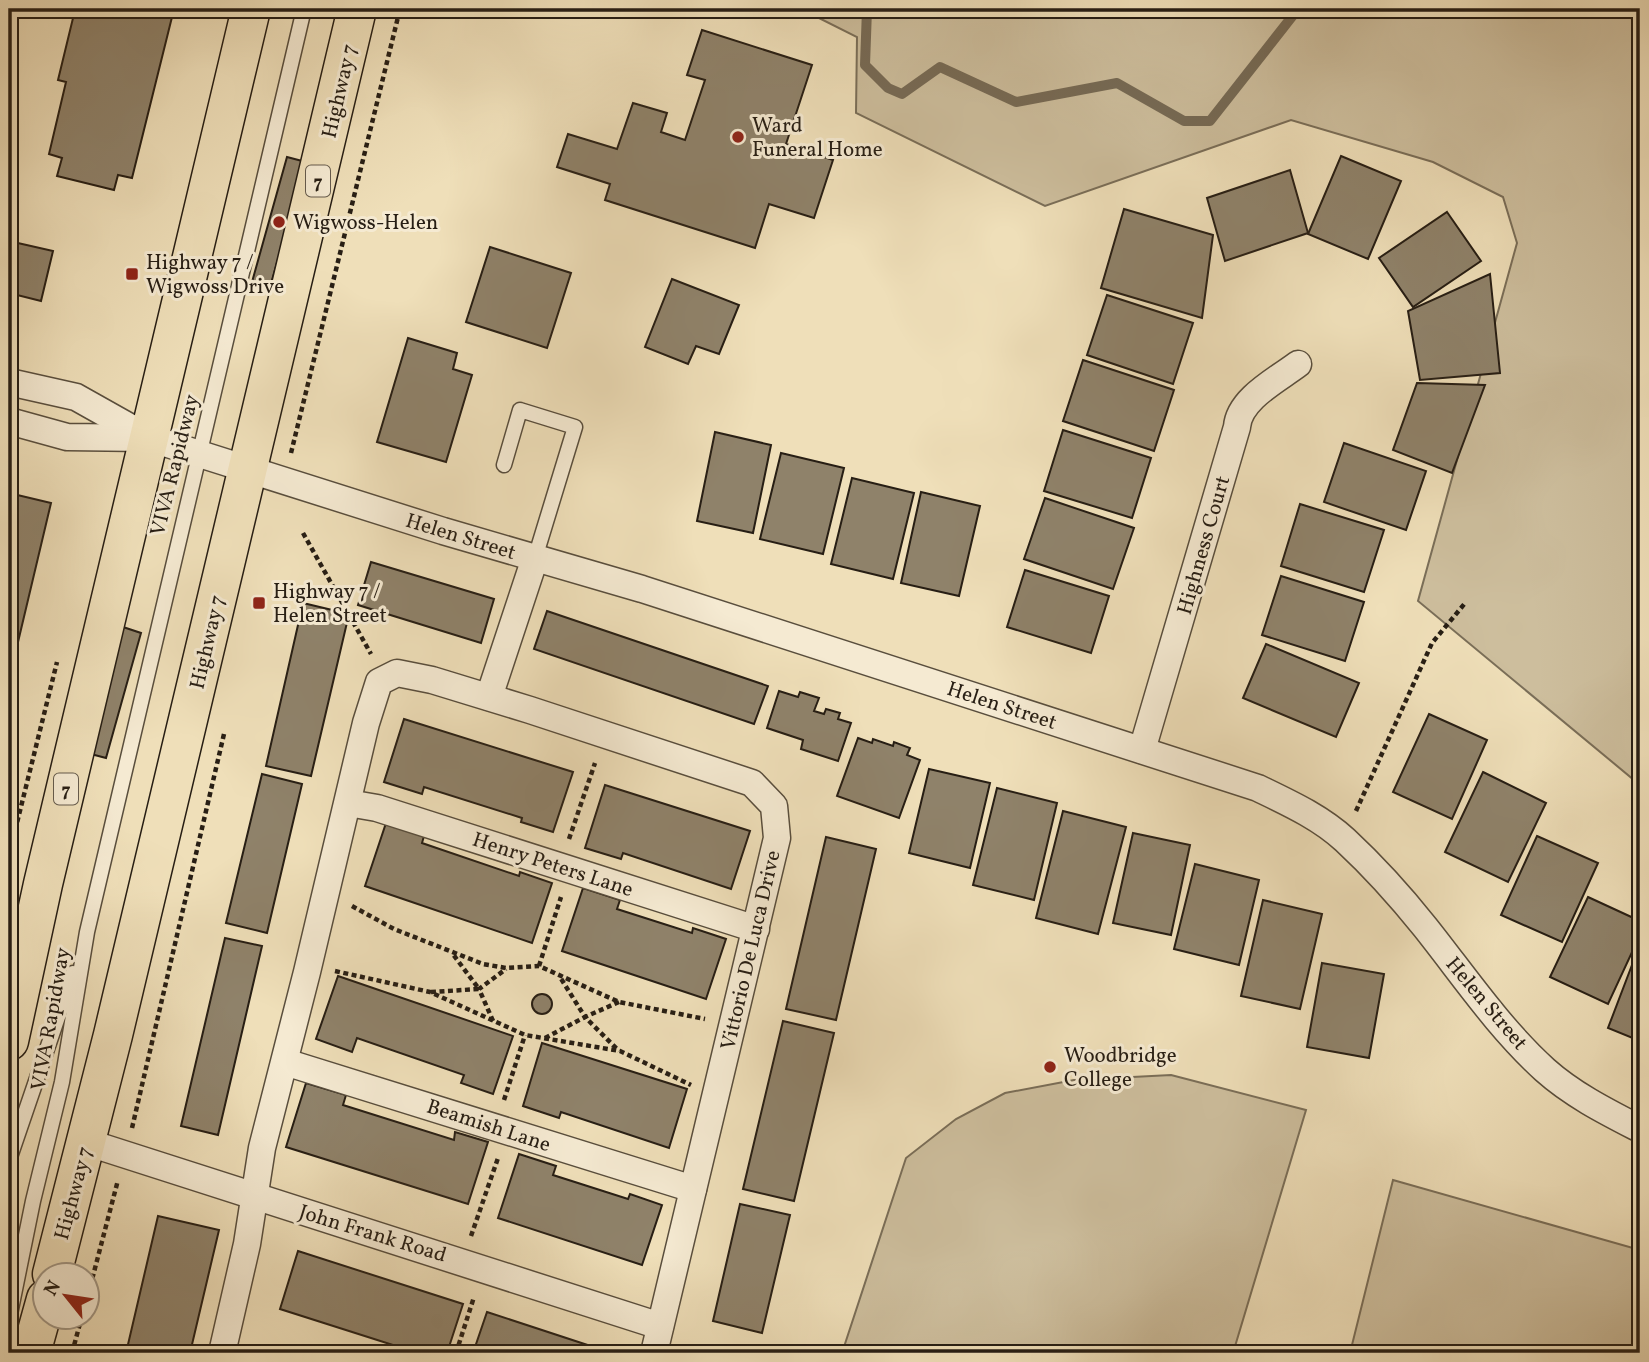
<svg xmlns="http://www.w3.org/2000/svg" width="1649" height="1362" font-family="Vollkorn,serif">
<rect width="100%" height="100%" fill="#efdfb9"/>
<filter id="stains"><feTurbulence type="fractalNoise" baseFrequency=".00286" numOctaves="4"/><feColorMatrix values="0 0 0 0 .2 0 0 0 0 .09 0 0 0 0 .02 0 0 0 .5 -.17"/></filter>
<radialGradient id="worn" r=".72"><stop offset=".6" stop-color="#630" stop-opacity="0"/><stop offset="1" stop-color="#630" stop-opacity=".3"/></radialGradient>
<g fill="#cdbe9d" stroke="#7a6e58" stroke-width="2">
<path d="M801,9H1640V785L1418,601L1517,243L1503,197L1433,162L1291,120L1045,206L856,113L857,37Z"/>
<path d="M1171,1075L1306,1110L1233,1353H842L906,1158L956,1119L1005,1093L1074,1080Z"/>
<path d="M1393,1180L1640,1250V1353H1350Z"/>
</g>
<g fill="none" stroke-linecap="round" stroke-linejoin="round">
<g stroke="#766a55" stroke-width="10">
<path d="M867,9L865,65L888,88L902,94L940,67L1016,102L1117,83L1184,121H1210L1298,9"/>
<path d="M1623,9L1640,19"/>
</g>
</g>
<g fill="#8f826a" stroke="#271e14" stroke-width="2">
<path d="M64,9H174L132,178L118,175L114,190L57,176L62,158L49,154L66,82L58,80L74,14L63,11Z"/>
<path d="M702,30L812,65L786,144L833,160L814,218L769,204L755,248L605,200L610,184L557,167L568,134L617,149L633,103L667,113L661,132L685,140L705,80L687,75Z"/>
<path d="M1341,156L1401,181L1368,259L1308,234Z"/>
<path d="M287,157L306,162L270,287L252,282Z"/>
<path d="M1290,170L1308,233L1225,261L1207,198Z"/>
<path d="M1124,209L1213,235L1202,318L1101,288Z"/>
<path d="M1447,212L1481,261L1413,307L1379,258Z"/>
<path d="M9,241L53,251L41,301L9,293Z"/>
<path d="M490,247L571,273L547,348L466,322Z"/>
<path d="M1490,274L1500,373L1420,380L1408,311Z"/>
<path d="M672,279L739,305L719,354L696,346L688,364L645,347Z"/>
<path d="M1107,295L1193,323L1173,384L1087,355Z"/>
<path d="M408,338L457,353L453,369L472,375L446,462L377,442Z"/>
<path d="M1083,360L1174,390L1154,451L1063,421Z"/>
<path d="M1417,383L1485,385L1452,473L1393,450Z"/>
<path d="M1063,430L1151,458L1132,518L1044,491Z"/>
<path d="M715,432L771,445L753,533L697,521Z"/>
<path d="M1344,443L1426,471L1406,530L1324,502Z"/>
<path d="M781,453L844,468L823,554L760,539Z"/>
<path d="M852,478L914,493L893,579L831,564Z"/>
<path d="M921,492L980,506L959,596L901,583Z"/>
<path d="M9,493L51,503L9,680Z"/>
<path d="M1045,498L1134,528L1113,589L1024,559Z"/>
<path d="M1300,504L1384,530L1364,592L1281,566Z"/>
<path d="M371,562L494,599L481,643L358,605Z"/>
<path d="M1025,570L1109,596L1091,653L1007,627Z"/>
<path d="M1281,576L1364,602L1345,661L1262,635Z"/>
<path d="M303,603L349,614L311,776L266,766Z"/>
<path d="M547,611L768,686L754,724L534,649Z"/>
<path d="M123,627L141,633L106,758L87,753Z"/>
<path d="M1266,644L1359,683L1336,737L1243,698Z"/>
<path d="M779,691L798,697L800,692L819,698L814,711L824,714L826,709L840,713L838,719L851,723L838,761L801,749L803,740L767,728Z"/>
<path d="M1429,714L1487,740L1452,819L1393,792Z"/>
<path d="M404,719L573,772L553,832L521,822L522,818L424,787L422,794L384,782Z"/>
<path d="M858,738L872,743L873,739L893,746L894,742L910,748L907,755L920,760L899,818L837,796Z"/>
<path d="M929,769L990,783L970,868L909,853Z"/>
<path d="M1483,772L1546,803L1508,882L1445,852Z"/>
<path d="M262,774L302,784L267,933L226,923Z"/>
<path d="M605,785L750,831L731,889L623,853L621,859L585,848Z"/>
<path d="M997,788L1057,803L1034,900L973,885Z"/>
<path d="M1063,811L1126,827L1098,934L1036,918Z"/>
<path d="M386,823L424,836L422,843L519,876L520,872L552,883L532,943L365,886Z"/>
<path d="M1133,833L1190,845L1171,935L1113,923Z"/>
<path d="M1537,836L1598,863L1562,942L1501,915Z"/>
<path d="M826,837L876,849L836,1020L786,1009Z"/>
<path d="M1195,864L1259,880L1239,965L1174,949Z"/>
<path d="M583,888L620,900L617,909L692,933L693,928L726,939L706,999L562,951Z"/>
<path d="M1588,897L1640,921V935L1608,1004L1550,977Z"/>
<path d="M1263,900L1322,914L1300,1009L1241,996Z"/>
<path d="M225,938L262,946L218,1135L181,1126Z"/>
<path d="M1640,944V1041L1608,1028Z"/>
<path d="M1322,963L1384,974L1369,1058L1307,1047Z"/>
<path d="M338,976L513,1036L493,1094L461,1083L464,1075L357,1038L352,1052L316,1039Z"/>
<circle cx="542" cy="1004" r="10"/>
<path d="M783,1021L834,1033L794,1201L743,1189Z"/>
<path d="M542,1043L687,1089L669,1148L561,1112L559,1118L523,1106Z"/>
<path d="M306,1083L346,1095L343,1105L454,1140L455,1132L488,1142L468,1204L286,1147Z"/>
<path d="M519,1154L556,1166L553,1175L628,1199L630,1194L662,1205L642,1265L498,1218Z"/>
<path d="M740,1204L790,1215L762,1333L713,1321Z"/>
<path d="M158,1216L219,1230L190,1353H126Z"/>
<path d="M298,1251L463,1304L447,1353H418L280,1309Z"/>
<path d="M487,1312L612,1353H473Z"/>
</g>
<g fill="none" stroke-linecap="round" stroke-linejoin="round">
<g stroke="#594e3d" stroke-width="17">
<g id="lane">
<path d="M504,465L520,410L575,427L535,558"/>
<path d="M9,1160L73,973"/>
<path d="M9,1319L33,1201L62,1082L87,932L304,9"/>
</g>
</g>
<g stroke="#594e3d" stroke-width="29">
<g id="street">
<path d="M9,382L76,397L149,438L443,531L642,589L1258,788C1289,803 1320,817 1345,840C1373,866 1401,897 1425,927C1464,976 1498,1027 1545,1070C1573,1095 1607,1112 1640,1129"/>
<path d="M9,421L67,437L147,438"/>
<path d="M489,697L535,558"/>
<path d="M1142,750L1237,427C1239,399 1277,380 1298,364"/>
<path d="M348,803L377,808L756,929"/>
<path d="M285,1062L693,1189"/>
<path d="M86,1142L660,1326"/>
<path d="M222,1353L247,1244L262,1148L307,972L366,723L379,682L397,673L432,680L530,710L752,783L774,806L777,838L654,1353"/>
</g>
</g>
<g stroke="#271e14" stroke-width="41">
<g id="primary">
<path d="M9,1041L43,884L251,9"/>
<path d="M52,1274L113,1035L357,9"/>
<path d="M31,1353L46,1299"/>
</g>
</g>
<g stroke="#271e14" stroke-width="4.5" stroke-dasharray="5 3.5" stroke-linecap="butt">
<path d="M291,453L400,9"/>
<path d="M303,533L371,654"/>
<path d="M1356,811L1432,643L1466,602"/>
<path d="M569,839L595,763"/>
<path d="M9,855L57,662"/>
<path d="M352,906L394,929L483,964L506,968L539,966L619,1002L705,1019"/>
<path d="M539,966L561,897"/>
<path d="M335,971L430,992L525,1035L620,1051L691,1085"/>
<path d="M431,992L479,989L452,953"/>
<path d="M619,1002L585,1017L619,1051"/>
<path d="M493,1021L479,989L506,969"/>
<path d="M545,1038L585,1017L560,977"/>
<path d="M504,1100L525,1035"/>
<path d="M132,1128L224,734"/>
<path d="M471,1236L498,1158"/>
<path d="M88,1295L118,1180"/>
<path d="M72,1353L82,1316"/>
<path d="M456,1353L474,1297"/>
</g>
<use href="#lane" stroke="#f5ead2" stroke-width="14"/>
<use href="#street" stroke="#f5ead2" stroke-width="26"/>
<use href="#primary" stroke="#efdfb9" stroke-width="38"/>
</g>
<g fill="#8f2418" stroke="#f5ead2" stroke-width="2.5">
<circle cx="738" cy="137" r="7"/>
<circle cx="279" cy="222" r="7"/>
<rect x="125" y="267" width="14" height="14" rx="3.5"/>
<rect x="252" y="596" width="14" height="14" rx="3.5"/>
<circle cx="1050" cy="1067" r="7"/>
</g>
<g text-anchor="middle" stroke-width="6" stroke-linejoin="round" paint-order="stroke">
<g fill="#f5ead2" stroke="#655b4d" stroke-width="2">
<rect x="306" y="165.5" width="24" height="31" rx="5"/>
<rect x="54" y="773.5" width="24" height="31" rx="5"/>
</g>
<g font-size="19" font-weight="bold" fill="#271e14">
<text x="318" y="188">7</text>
<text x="66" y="796">7</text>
</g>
<g font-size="21" fill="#271e14" stroke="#f5ead2">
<text transform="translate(339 91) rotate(-77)" y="7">Highway 7</text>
<text transform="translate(174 465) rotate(-76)" y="7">VIVA Rapidway</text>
<text transform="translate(461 536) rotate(17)" y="7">Helen Street</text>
<text transform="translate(1203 545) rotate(-74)" y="7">Highness Court</text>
<text transform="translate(207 642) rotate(-77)" y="7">Highway 7</text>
<text transform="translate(1002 705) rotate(18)" y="7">Helen Street</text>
<text transform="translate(553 864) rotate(18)" y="7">Henry Peters Lane</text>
<text transform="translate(750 950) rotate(-77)" y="7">Vittorio De Luca Drive</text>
<text transform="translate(1487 1003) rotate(50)" y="7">Helen Street</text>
<text transform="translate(50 1019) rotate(-80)" y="7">VIVA Rapidway</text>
<text transform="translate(489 1125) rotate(18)" y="7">Beamish Lane</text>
<text transform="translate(73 1193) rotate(-75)" y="7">Highway 7</text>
<text transform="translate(373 1233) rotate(17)" y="7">John Frank Road</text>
</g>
<g font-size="21" fill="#271e14" stroke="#f5ead2" text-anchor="start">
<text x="752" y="132">Ward<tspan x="752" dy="24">Funeral Home</tspan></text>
<text x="293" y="229">Wigwoss-Helen</text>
<text x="146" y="269">Highway 7 /<tspan x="146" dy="24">Wigwoss Drive</tspan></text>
<text x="273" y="598">Highway 7 /<tspan x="273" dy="24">Helen Street</tspan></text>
<text x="1064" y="1062">Woodbridge<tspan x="1064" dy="24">College</tspan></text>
</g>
</g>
<rect width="1649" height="1362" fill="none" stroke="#efdfb9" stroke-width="35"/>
<rect x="10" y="10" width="1628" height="1341" fill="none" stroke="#271e14" stroke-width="3.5"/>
<rect x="18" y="18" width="1614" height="1327" fill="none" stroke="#271e14" stroke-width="2"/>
<g transform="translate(66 1296) rotate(300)"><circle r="33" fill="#f5ead2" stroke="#a39886" stroke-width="2"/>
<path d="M0-5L12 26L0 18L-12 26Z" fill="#8f2418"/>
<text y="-10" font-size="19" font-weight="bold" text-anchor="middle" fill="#271e14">N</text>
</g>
<rect width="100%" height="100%" filter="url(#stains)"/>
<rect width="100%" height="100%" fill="url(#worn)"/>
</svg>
